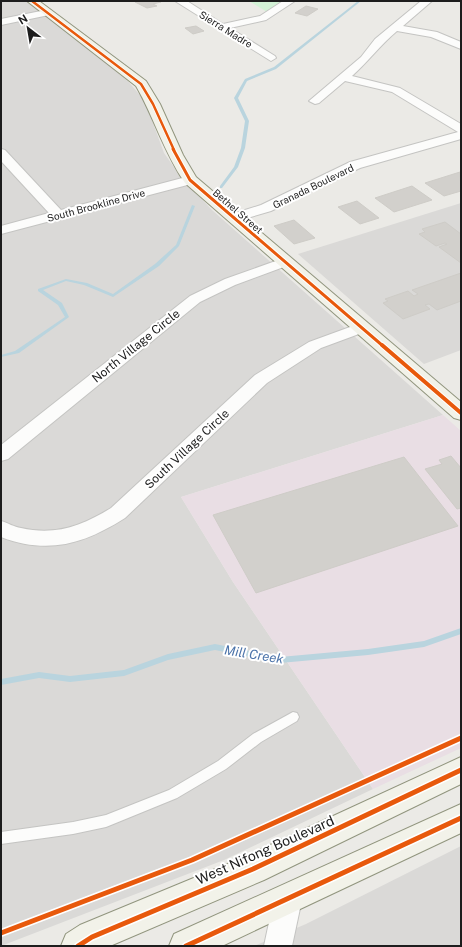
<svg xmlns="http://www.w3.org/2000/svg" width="462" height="947" font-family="'Public Sans',sans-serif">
<rect width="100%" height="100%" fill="#ebeae6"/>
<g fill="#dad9d7">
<path d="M1,1H27L127,80L145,101L164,153L181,177L212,210L443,415L181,497L233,582L373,789L224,860L1,946Z"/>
<path d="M461,203V350L424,364L298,254Z"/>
<path d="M461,846V946H254L306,924Z"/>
</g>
<path fill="#e9dee4" d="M443,415L461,431V748L373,789L233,582L181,497Z"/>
<path fill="#d3f2d6" d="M249,1H284L267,12Z"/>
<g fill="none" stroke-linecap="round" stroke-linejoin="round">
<g fill="#b9d4de" fill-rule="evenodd">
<path d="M358,1H361L276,69L247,81L238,98L249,121L245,148L238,167L222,188H220V186L234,167L241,148L245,121L234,98L245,79L274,67Z"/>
<path d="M192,205L195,206L179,246L159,266L113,297L84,285L66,281L43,290L62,303L69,317L19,353L1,357V355L15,351L65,317L58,305L38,291V289L66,279L87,283L113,294L155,264L176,245Z"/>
<path d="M461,628V634L424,647L368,655L280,663L215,650L168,660L124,676L70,682L39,678L1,685V679L39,672L70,676L124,670L168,654L215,644L280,657L368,649L424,641Z"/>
</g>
</g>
<g fill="#d2d0cc" stroke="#ceccc7">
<path d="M140,1H159L161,2L153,4L157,6L147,8L135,2Z"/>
<path d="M306,6L318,9L307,16L295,13Z"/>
<path d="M196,26L204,31L193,34L185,28Z"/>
<path d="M460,172L461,191L444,196L425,183Z"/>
<path d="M412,186L432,200L394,212L375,198Z"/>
<path d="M357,201L379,218L360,224L338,207Z"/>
<path d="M294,220L315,238L294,244L274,226Z"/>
<path d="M445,222L461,234V263L439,247L447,244L445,243L436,246L419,234L425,232L422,229Z"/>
<path d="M461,273V301L437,310L429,304L425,305L430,309L403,319L383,303L388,301L385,299L408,291L414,296L418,294L412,290Z"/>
<path d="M451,456L461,468V508L457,509L425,469L442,464L439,460Z"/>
<path d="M404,457L458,526L256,593L213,515Z"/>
</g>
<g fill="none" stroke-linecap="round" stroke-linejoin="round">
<g stroke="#c4c4c2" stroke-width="2">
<path id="lane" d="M293,712L297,713L299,717L297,721L261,742L226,769L177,798L106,827L73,834L1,844V832L73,822L106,815L169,790L218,761L253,734Z"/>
</g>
<g stroke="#c4c4c2" stroke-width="2">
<g id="street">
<path d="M175,1H187L223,24L260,16L283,1H295L266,20L230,28L275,56L276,58L271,61Z"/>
<path d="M421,1H432L403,26L437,32L461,42V49L431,37L397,31C380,45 368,62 352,76L400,88L461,124V139L360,168L271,211L234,222L229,221L227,218L229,215L261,205L350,162L458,132L392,92L345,81L319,103L315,104L309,101L361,57L375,39Z"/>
<path d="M46,10L51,13L49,15L1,25V19Z"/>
<path d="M1,149L5,150L61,210L190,176L197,180L195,183L1,234V226L49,213L1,161Z"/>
<path d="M284,258L289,259L291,262L289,265L235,285L200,302L8,459L1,461V445L190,296L225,279Z"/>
<path d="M361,323L367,325L369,328L367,331L321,348L267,383L125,518C84,544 48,555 1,537V521C8,523 14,527 21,528C55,536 82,526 111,508L255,375L309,342Z"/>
<path d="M288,885L298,889L302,899L292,946H264L274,899L278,889Z"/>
</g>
</g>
<g stroke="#91957e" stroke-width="2">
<g id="secondary">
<path d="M27,1H39L146,81L160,104L183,155L196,177L461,402V420L454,418L185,183C164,153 154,117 136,86Z"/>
<path d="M461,757V784L264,880L110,946H61L66,934L80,925L242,858Z"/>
<path d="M461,804V833L222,946H169L174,934Z"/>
</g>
</g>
<use href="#lane" fill="#fcfcfb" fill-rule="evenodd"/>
<use href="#street" fill="#fcfcfb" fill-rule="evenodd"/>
<use href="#secondary" fill="#f2f2e9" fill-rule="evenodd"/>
<g stroke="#fff" stroke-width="4">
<path id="cycleway-far3" d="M32,1L141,84L153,104L174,150"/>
</g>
<g stroke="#fff" stroke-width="5">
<path id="cycleway-far2" d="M173,149L190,180L383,346"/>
</g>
<g stroke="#fff" stroke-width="6">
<path id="cycleway-far1" d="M382,345L461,413"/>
</g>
<g stroke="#fff" stroke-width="8">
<g id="cycleway">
<path d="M1,933L192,860L461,738"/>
<path d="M78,946L92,937L253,869L461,770"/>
<path d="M186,946L461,818"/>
</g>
</g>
<use href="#cycleway-far3" stroke="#e8590c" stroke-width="2.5"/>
<use href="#cycleway-far2" stroke="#e8590c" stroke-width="3"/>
<use href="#cycleway-far1" stroke="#e8590c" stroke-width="4"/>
<use href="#cycleway" stroke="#e8590c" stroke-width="5"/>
</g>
<g text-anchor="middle" stroke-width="4" stroke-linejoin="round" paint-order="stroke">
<g font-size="10" fill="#1d1d1d" stroke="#fff">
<text transform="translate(226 29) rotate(32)" y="4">Sierra Madre</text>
<text transform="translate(313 186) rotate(-26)" y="4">Granada Boulevard</text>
<text transform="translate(96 205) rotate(-15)" y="4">South Brookline Drive</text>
<text transform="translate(238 211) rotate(41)" y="4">Bethel Street</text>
</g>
<g font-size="12" fill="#1d1d1d" stroke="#fff">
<text transform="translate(136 346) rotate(-39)" y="4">North Village Circle</text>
<text transform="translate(187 449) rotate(-43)" y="4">South Village Circle</text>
</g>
<g font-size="13" font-style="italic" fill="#4c74aa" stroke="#fff">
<text transform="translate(254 654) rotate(9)" y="5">Mill Creek</text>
</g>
<g font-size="14" fill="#1d1d1d" stroke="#fff">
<text transform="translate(265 850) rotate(-24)" y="5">West Nifong Boulevard</text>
</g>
</g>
<rect width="462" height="947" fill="none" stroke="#1d1d1d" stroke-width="4"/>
<g transform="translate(28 28) rotate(329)" stroke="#ffffff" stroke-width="3" paint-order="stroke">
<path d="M0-3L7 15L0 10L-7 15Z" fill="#1d1d1d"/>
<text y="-6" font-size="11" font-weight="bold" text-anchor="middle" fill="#1d1d1d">N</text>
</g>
</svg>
